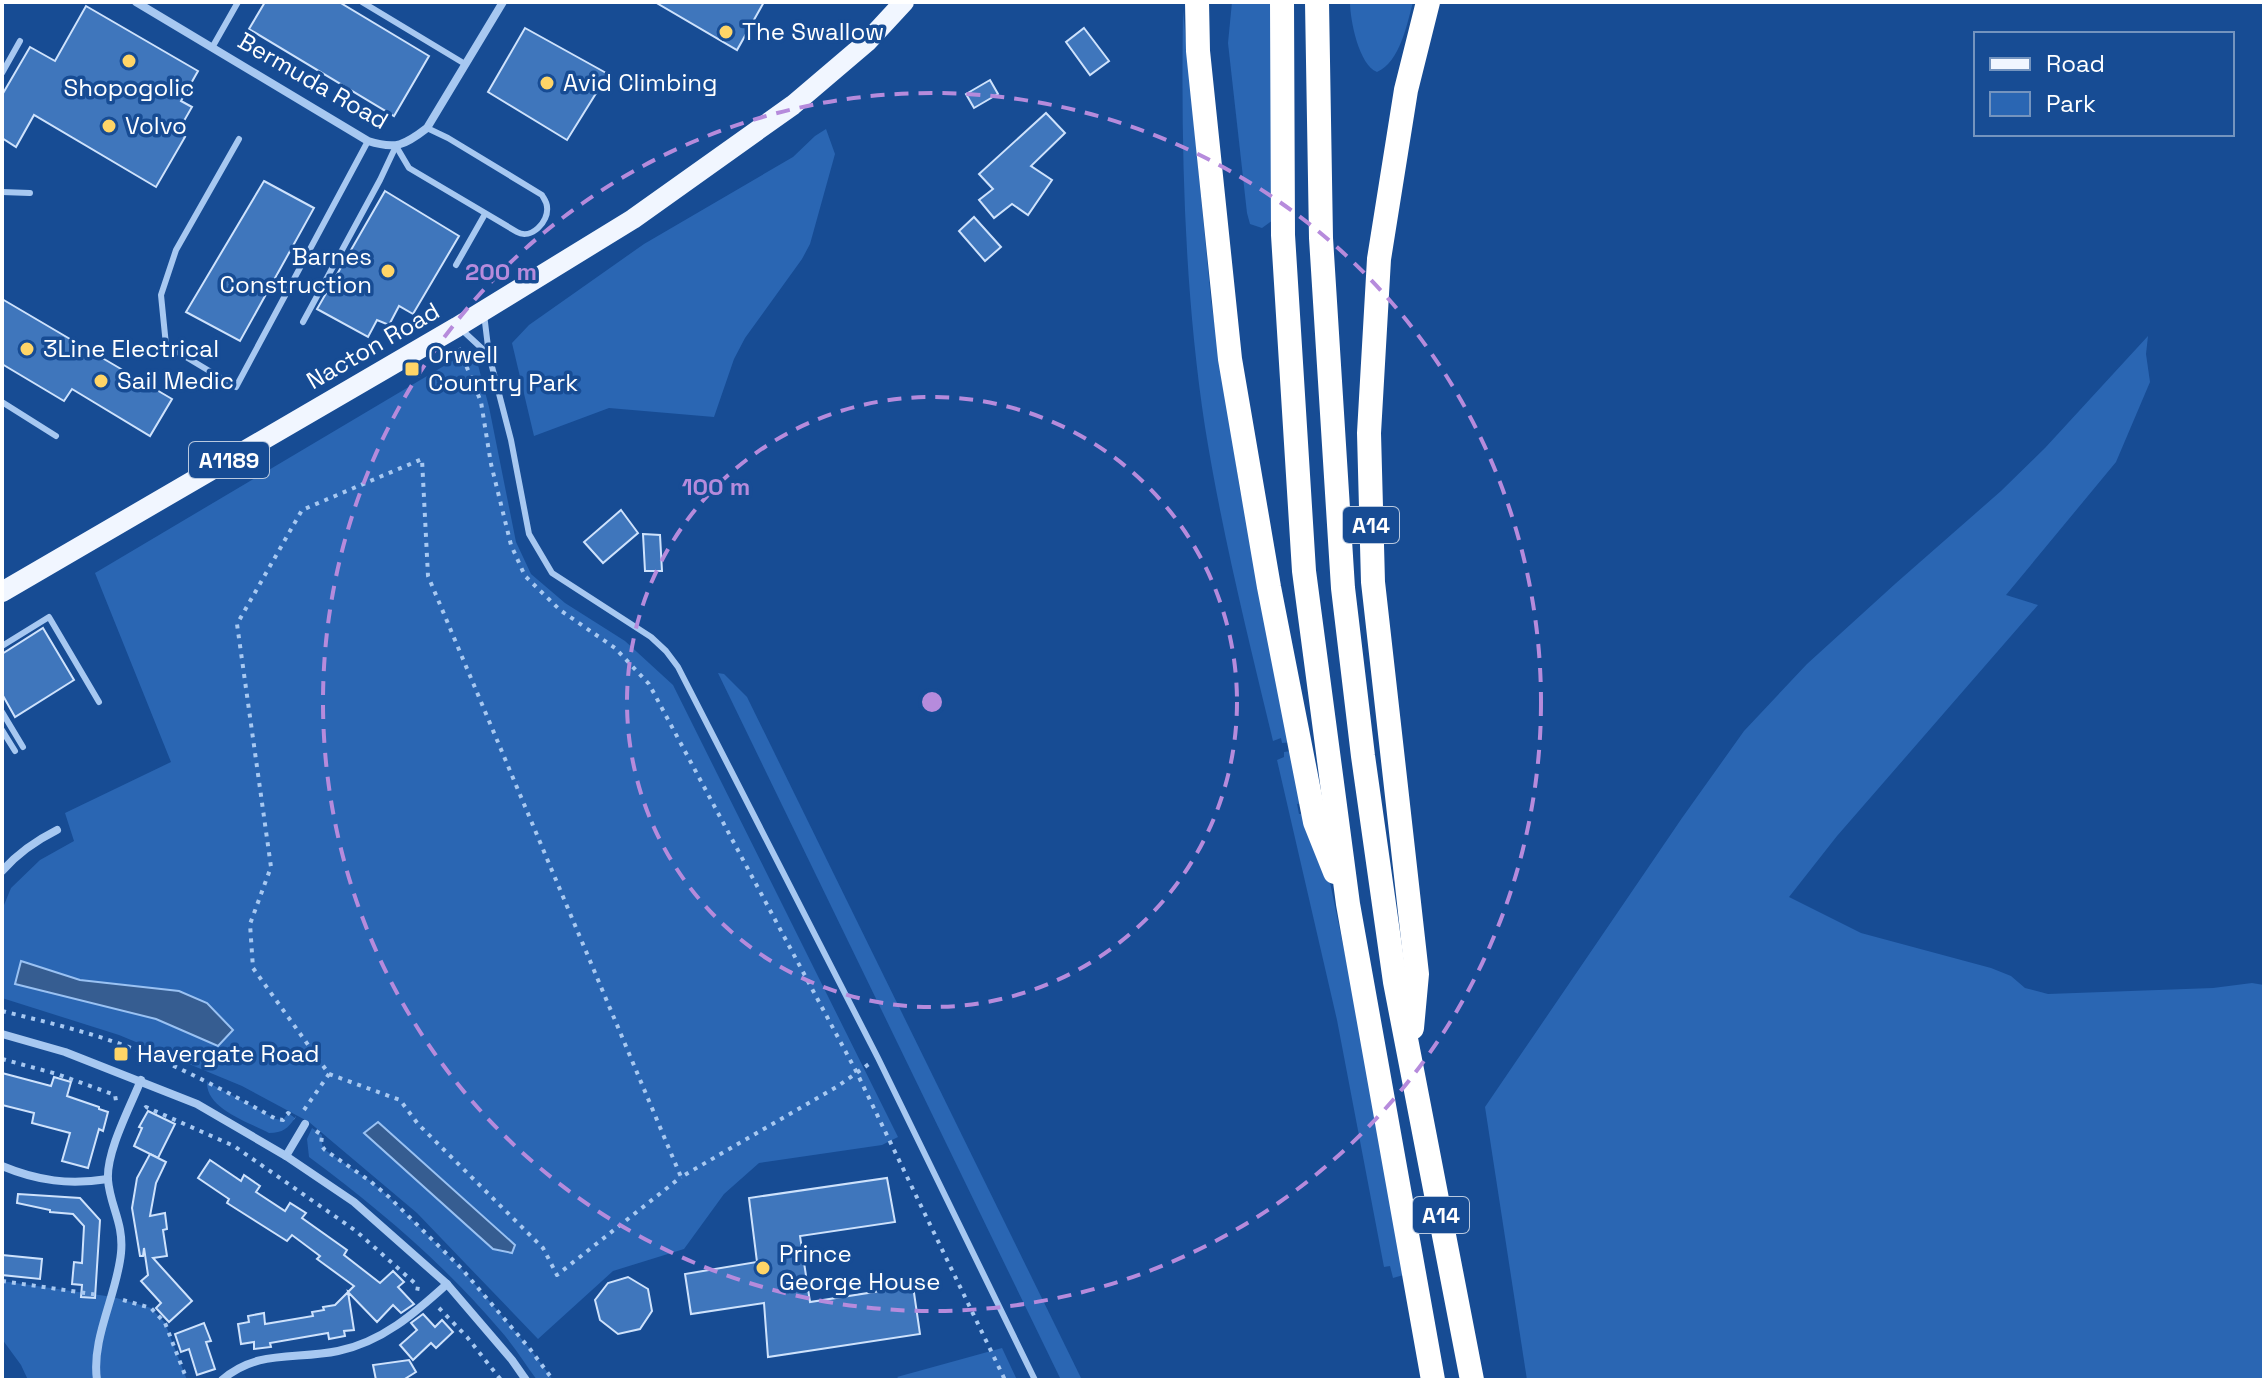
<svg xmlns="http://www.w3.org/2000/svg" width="2266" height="1382" font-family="'Space Grotesk',sans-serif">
<rect width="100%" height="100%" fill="#174c94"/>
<g fill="#2a66b3">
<path d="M1232,2H1276L1277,217L1262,228L1250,224L1247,213L1228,43Z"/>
<path d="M1350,2H1413C1407,24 1400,62 1377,72C1359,65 1350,20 1350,2Z"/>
<path d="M1183,10L1211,300L1240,490L1308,789L1313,801L1384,1141L1407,1274L1393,1278L1390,1266L1384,1267L1337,1020L1277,760L1284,757V752L1291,751L1303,803L1297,804L1299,814L1310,813L1294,742L1282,743L1281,738L1273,741C1248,637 1222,533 1205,427C1184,289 1181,149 1183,10Z"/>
<path d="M826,129L835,154L810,244L802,259L745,338L734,359L714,417L609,408L534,436L512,343L529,325L644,244L793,157L815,136Z"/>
<path d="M2148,336L2146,354L2150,382L2116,462L2006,595L2038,605L1837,836L1789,897L1861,933L1991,968L2011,976L2025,988L2048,994L2213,988L2252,983L2264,985V1380H1527L1485,1107L1682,818L1744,731L1807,664L1895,584L2001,491L2045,448Z"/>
<path d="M454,360L477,361L489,407L516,542L531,574L565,603L625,641L673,685L898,1137L882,1145L759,1163L724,1194L684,1249L613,1271L538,1339L417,1213L309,1122L242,1086L119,1035L2,998V910L11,888L40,860L74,841L65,813L171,762L95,573Z"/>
<path d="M718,673L724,674L747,697L1082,1380H1061Z"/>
<path d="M207,1082L276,1119L283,1120L288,1113L295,1118C288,1128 283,1133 269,1133C249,1122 206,1109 207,1082Z"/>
<path d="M312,1128L322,1135V1145L325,1150L370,1181L389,1197L461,1268L530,1349L553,1380H537C525,1364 514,1346 500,1330C444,1264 379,1209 309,1157L307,1139Z"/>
<path d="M2,1281L113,1297L151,1308L165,1323L187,1380H28L21,1365L2,1339Z"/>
<path d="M1002,1348L1017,1380H901L897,1377Z"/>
</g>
<g fill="#365d91" stroke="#9ac2f3" stroke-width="2">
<path d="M21,961L80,980L179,991L207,1003L233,1030L218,1046L156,1019L15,984Z"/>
<path d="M378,1122L515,1245L512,1253L493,1249L364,1133Z"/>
</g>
<g fill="#3f76bc" stroke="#cee2fc" stroke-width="2">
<path d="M265,2H339L429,56L394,116L249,29Z"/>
<path d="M655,2H764L737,50Z"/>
<path d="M86,6L198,71L181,101L192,107L177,133L185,137L156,187L34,115L16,147L2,138V95L30,47L55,61Z"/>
<path d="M525,28L608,74L567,140L488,92Z"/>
<path d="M1084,28L1109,61L1090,75L1066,42Z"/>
<path d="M990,80L998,94L974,108L966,94Z"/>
<path d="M1046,113L1065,133L1031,166L1052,180L1028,215L1012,204L994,218L979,200L993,189L979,174Z"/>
<path d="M264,181L314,208L240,341L186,312Z"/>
<path d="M385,191L459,236L413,314L399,306L389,325L377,320L368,337L317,309Z"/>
<path d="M974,217L1001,247L985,261L959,231Z"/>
<path d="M2,299L172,399L150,436L72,389L64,401L2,364Z"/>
<path d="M621,510L638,533L603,563L584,542Z"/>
<path d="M643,534L660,535L662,571H645Z"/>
<path d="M43,628L74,680L15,717L2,694V654Z"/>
<path d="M2,1073L51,1086L54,1077L71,1082L67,1096L99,1107V1109L108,1112L103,1131L99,1129L88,1168L62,1161L70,1133L32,1123L34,1113L2,1105Z"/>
<path d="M148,1111L175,1124L158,1158L134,1146L142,1128L139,1127Z"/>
<path d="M150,1154L166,1162L156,1183L150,1216L165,1213L167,1229L163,1230L167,1256L153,1258L192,1301L169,1322L156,1308L161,1303L141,1281L148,1275L144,1248L143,1256H140L132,1208L137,1178Z"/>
<path d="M210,1160L241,1181L244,1175L260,1186L256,1192L285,1211L290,1203L306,1213L302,1218L347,1250L344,1255L380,1283L393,1271L404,1282L398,1287L414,1304L401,1313L393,1305L377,1322L348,1292L354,1330L344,1331L345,1336L329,1339L328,1333L270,1343L271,1347L254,1349V1342L241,1344L238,1324L249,1322L248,1316L264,1313L265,1324L313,1316L312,1312L324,1310L323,1307L335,1305L354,1286L317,1259L320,1256L292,1235L287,1241L227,1203L229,1199L198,1178Z"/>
<path d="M887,1178L895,1222L800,1236L810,1302L913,1286L920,1334L768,1357L764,1303L691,1314L685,1274L757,1262L749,1198Z"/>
<path d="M18,1194L80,1198L100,1220L95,1298L81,1297L82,1285L72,1284L74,1262L82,1263L84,1226L73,1214L50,1212V1210L17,1203Z"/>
<path d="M2,1255L42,1259L40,1279L2,1275Z"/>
<path d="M628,1277L648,1289L652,1311L640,1329L618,1334L600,1320L595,1300L608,1283Z"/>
<path d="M423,1314L435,1327L442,1320L453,1332L436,1348L431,1343L413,1360L400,1345L417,1330L411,1323Z"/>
<path d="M204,1323L211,1341L206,1342L215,1369L197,1375L189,1349L181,1352L175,1334Z"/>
<path d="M409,1360L416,1372L403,1380H376L373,1365Z"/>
</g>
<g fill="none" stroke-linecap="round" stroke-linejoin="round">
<g stroke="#a7c8f1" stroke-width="4" stroke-dasharray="4 6" stroke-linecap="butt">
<path d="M459,348L481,402L491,464L511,545L525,576L560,610L615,648L649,684L856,1071L1005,1380"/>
<path d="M2,1011C50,1023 98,1034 144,1053C190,1072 233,1095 276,1119L283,1120L288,1113L295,1118"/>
<path d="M2,1059L57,1074L115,1095L116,1101"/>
<path d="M329,1074L400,1100L418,1124L543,1248L557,1275L681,1177"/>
<path d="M145,1108L146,1107L234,1146L356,1231L418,1286L417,1292"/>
<path d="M304,1110L329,1074L253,968L250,924L271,867L237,624L302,510L422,459L428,576L681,1177L838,1086L869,1064"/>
<path d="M316,1131L322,1135L321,1145L325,1150L370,1181L389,1197L461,1268L530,1349L553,1380"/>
<path d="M2,1281L99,1295"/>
<path d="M123,1300L151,1308L165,1323L187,1380"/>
<path d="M439,1308L467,1337L501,1380"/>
</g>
<g stroke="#a7c8f1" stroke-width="6">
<path d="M362,2L465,64"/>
<path d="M213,46L238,2"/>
<path d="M2,73L20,41"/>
<path d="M239,139L176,250L161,295L166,345L236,387L368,141"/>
<path d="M396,146L409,168L517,232C531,240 549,222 547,207C547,202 544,199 542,195L448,138L427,128"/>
<path d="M2,192L30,193"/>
<path d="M456,265L485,214"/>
<path d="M484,314L489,355L511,440L529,534L552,573L651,637L666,651L678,667L878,1058L1035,1380"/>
<path d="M303,322L380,180L396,146"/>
<path d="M462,330L489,355"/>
<path d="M2,402L56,436"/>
<path d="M2,646L49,617L99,702"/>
<path d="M2,712L23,747"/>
<path d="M2,730L15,751"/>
</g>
<g stroke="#a7c8f1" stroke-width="8">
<path d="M136,2L368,141C396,150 405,145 427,128L503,2"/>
<path d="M2,871C18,853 35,841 57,830"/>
<path d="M2,1034L65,1052L197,1104L286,1156L354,1202L447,1284L512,1360L526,1380"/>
<path d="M286,1156L305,1124"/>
<path d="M2,1166C38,1181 69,1185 108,1179"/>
<path d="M97,1380C91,1338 117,1295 121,1253C124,1223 110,1206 108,1180C106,1152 130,1107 141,1080"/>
<path d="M222,1380C258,1349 295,1360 338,1351C382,1342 415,1313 447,1284"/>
</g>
<path stroke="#f1f6ff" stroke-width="20" d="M2,592L457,327L633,219L793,105L867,42L904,2"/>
<g stroke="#fff" stroke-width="24">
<path d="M1197,2L1198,51L1230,359L1269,587L1315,822L1335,872"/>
<path d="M1282,2L1283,235L1304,571L1348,904L1433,1380"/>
<path d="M1317,2L1321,238L1343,588L1363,756L1395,982L1472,1380"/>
<path d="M1412,1028L1417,974L1373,582L1369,433L1379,259L1406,90L1428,2"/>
</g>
</g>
<g fill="none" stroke="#b68bdc" stroke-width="4" stroke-dasharray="14 10">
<circle cx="932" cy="702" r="305"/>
<circle cx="932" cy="702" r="609"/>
</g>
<g fill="#ffd567" stroke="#174c94" stroke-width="3">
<circle cx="726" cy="32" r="8"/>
<circle cx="129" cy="61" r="8"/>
<circle cx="547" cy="83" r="8"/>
<circle cx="109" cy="126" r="8"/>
<circle cx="388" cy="271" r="8"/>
<circle cx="27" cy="349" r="8"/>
<rect x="404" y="361" width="16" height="16" rx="4"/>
<circle cx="101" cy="381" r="8"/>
<rect x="113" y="1046" width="16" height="16" rx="4"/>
<circle cx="763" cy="1268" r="8"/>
</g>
<g text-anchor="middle" stroke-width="7" stroke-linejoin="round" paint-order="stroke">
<g fill="#174c94" stroke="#b9c9df" stroke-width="2">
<rect x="189" y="442" width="80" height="36" rx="6"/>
<rect x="1343" y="507" width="56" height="36" rx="6"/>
<rect x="1413" y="1197" width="56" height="36" rx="6"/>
</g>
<g font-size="22" font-weight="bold" fill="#fff">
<text x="229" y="468">A1189</text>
<text x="1371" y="533">A14</text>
<text x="1441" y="1223">A14</text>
</g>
<g font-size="24" fill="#fff" stroke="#174c94" text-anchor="start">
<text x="742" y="40">The Swallow</text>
<text x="563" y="91">Avid Climbing</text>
<text x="129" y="96" text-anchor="middle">Shopogolic</text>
<text x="125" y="134">Volvo</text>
<text x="372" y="265" text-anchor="end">Barnes<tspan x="372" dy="28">Construction</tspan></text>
<text x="43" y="357">3Line Electrical</text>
<text x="428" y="363">Orwell<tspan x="428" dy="28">Country Park</tspan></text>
<text x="117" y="389">Sail Medic</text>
<text x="137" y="1062">Havergate Road</text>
<text x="779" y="1262">Prince<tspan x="779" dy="28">George House</tspan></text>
</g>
<g font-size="24" fill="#fff" stroke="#174c94">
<text transform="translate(313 81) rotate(30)" y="8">Bermuda Road</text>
<text transform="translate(373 346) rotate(-30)" y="8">Nacton Road</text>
</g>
</g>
<circle cx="932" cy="702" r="12" fill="#b68bdc" stroke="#174c94" stroke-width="4"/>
<g font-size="24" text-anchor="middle" font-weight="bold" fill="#b68bdc" stroke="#174c94" stroke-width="7" stroke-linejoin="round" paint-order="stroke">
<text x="501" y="280">200 m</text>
<text x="716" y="495">100 m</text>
</g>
<rect width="2266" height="1382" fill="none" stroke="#ffffff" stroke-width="8"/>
<rect x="1974" y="32" width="260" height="104" fill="#174c94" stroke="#7494bf" stroke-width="2"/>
<rect x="1990" y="58" width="40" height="12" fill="#f1f6ff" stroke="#7494bf" stroke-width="2"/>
<text x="2046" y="72" font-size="24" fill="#ffffff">Road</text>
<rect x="1990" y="92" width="40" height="24" fill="#2a66b3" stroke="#7494bf" stroke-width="2"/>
<text x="2046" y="112" font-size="24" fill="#ffffff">Park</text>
</svg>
